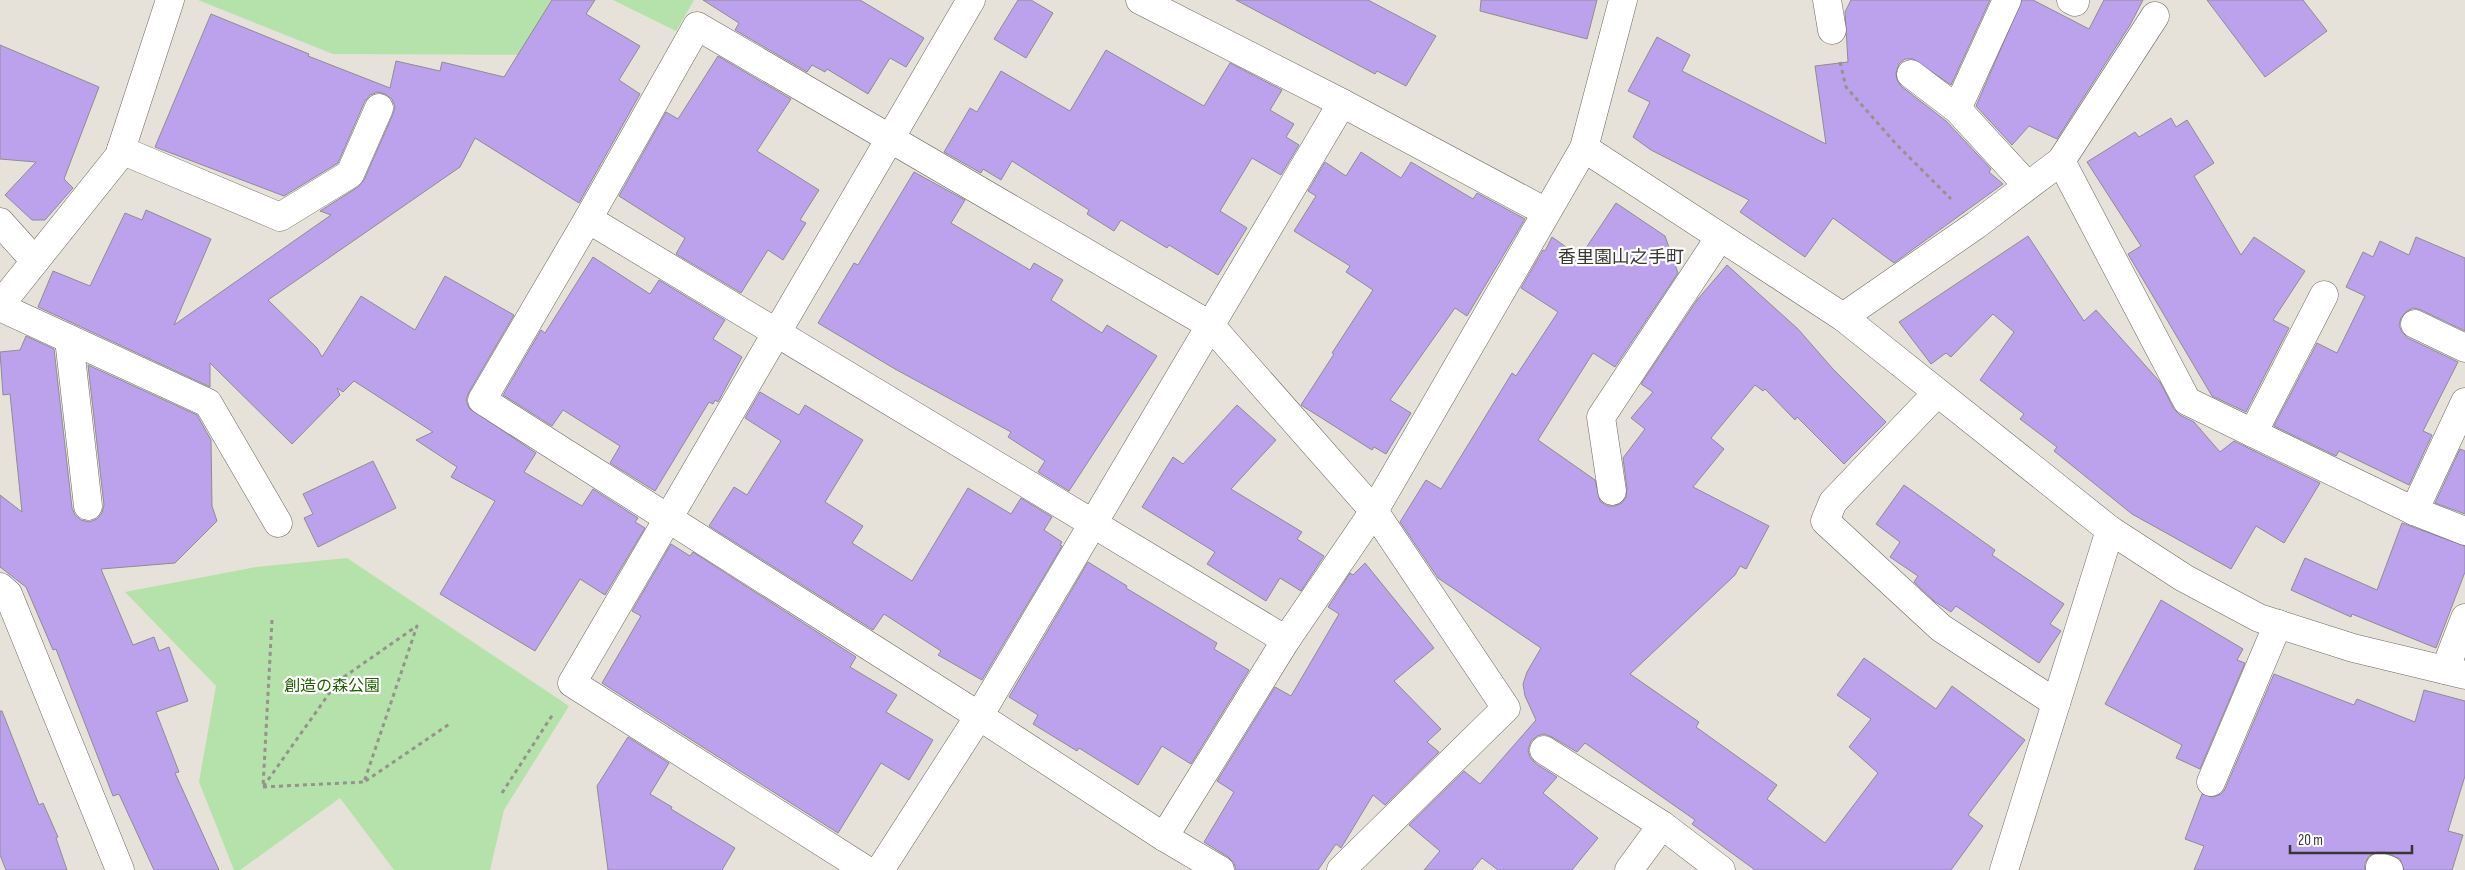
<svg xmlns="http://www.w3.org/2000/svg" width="2465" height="870" font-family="'Sofia Sans Condensed','Noto Sans JP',sans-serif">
<rect width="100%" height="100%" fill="#e6e2d9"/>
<g fill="#b5e1aa">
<path d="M198,0H568L542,55L333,54Z"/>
<path d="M613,0H694L676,31Z"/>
<path d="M347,558L569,706L504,810L490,870H394L340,798L240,870H234L199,782L216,686L125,592L256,567Z"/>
</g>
<g fill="#bca1ed" stroke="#8f8c94">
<path d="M552,0H595L586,14L640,46L619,80L640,94L579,203L475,138L460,167L268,300L317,348L322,357L361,296L415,330L445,276L514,315L469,392L466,400L469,408L536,453L524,472L582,506L593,489L638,518L635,522L645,528L605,595L580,579L535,651L440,594L495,501L451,477L457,467L416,440L433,432L354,381L343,392L337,388L340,395L292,444L210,363V387L38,307L53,271L90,286L125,213L142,220L146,210L211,239L174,325L331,215L320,211L358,187L364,180L393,114L395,107L392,99L385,94L378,92L370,95L365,101L338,163L284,196L155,147L211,14L309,54L308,56L390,88L396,61L440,71L442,62L504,77Z"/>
<path d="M703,0H860L924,38L906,67L890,58L868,94L827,69L825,72L812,65L807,72L735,30L739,23Z"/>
<path d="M1018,0H1031L1053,13L1026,58L994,39Z"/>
<path d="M1236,0H1368L1436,36L1406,86L1377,71L1375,74Z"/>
<path d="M1481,0H1597L1587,39L1480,11Z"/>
<path d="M1851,0H1990L1951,85L1913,59H1905L1899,64L1896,73L1897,80L1901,86L1946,121L1991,169L1989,172L2003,184L1894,263L1833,218L1805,257L1740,212L1749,200L1651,150L1633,137L1650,102L1628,91L1657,37L1690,55L1682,71L1826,144L1815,66L1848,62L1845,12Z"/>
<path d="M2022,0H2033L2089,29L2104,0H2143L2130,25L2057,139L2029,126L2012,145L1976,106Z"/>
<path d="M2207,0H2303L2327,31L2265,77Z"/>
<path d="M0,45L99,87L64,179L73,188L45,220H32L5,195L36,162L0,159Z"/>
<path d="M1106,50L1204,106L1230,63L1282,90L1270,110L1294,124L1286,137L1299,145L1281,175L1252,158L1220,211L1247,228L1218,275L1169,245L1167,248L1121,220L1114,231L1087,214L1089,210L1012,161L1001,180L983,169L981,173L944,152L970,108L977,112L1001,71L1070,111Z"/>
<path d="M718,56L791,99L757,151L819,190L800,220L806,223L783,260L768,250L741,293L676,254L685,238L619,196L666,112L678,119Z"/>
<path d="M2171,118L2176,127L2187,120L2214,163L2194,176L2241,255L2254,237L2305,271L2273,320L2289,328L2246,412L2212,396L2128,254L2141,246L2087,162L2135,132L2139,137Z"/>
<path d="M1361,152L1401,178L1411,162L1473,199L1477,193L1525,219L1467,316L1455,308L1390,400L1411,413L1386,454L1374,447L1372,450L1301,405L1334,354L1332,353L1373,290L1346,272L1350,266L1294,231L1316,196L1308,191L1325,162L1346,176Z"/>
<path d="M914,172L965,200L951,223L1030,270L1034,263L1063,280L1051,300L1102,333L1107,325L1157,356L1069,491L1038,472L1045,461L1008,437L1011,432L895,369L818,323L854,263L858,265Z"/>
<path d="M1616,203L1665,236L1678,273L1615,367L1593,353L1538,440L1595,480L1600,501L1607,506H1615L1622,503L1626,497L1627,489L1623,458L1645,429L1631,418L1653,392L1641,384L1697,300L1727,265L1798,329L1833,369L1886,422L1844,464L1797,417L1795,420L1765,389L1763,391L1755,385L1711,438L1724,449L1693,487L1769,526L1746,569L1740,566L1735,575L1630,674L1699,722L1696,727L1777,785L1767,799L1825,843L1878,773L1849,747L1871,719L1837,695L1864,658L1936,709L1952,686L2025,740L1968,815L1983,826L1951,870H1755L1692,824L1695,820L1585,743L1577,752L1552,737L1544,734L1537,736L1531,741L1528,750L1530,757L1535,763L1557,777L1543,793L1598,838L1572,870H1498L1482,858L1472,870H1424L1440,851L1409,825L1464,771L1480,784L1536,720L1525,696L1523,684L1527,672L1541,648L1438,578L1400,522L1426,480L1441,489L1512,373L1516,376L1558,312L1521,288L1543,250L1545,251L1552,237L1580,257Z"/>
<path d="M2028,236L2084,321L2096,310L2160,382L2174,409L2180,415L2194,422L2220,452L2234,441L2320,483L2284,543L2256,526L2231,569L2132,514L2054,451L2057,447L2020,419L2024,414L1980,380L2014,332L1993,314L1951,357L1946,353L1931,364L1899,322Z"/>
<path d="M2416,237L2465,258V331L2421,310L2414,308L2407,311L2401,318L2399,325L2402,332L2408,338L2458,362L2423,431L2432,435L2409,485L2339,451L2336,456L2274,426L2317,343L2337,353L2365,296L2346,287L2363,252L2373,257L2380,241L2409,255Z"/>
<path d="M593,257L650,294L659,280L725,320L713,339L742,357L718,402L715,400L713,404L709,402L655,491L610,463L620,446L563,410L552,426L503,395L541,330L545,333Z"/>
<path d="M26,336L54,349L72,508L75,515L81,520L89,522L97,519L102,513L104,505L88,365L197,415L211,440L212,506L217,521L175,563L101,569L133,645L154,637L159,651L169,647L188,701L156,712L179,772L175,773L219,870H154L119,794L113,796L56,649L53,650L26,587L0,567V495L22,512L10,394L3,395L0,352L20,350Z"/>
<path d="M760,392L799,415L805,405L863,440L825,502L863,526L852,543L912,581L968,488L1011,514L1021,498L1052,517L1044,530L1062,542L1060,545L1062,546L982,680L938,655L941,651L884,614L873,630L709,526L734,487L747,495L781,441L745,418Z"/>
<path d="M1237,405L1276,440L1231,489L1302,532L1297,539L1324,556L1301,591L1280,578L1266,601L1207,564L1215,552L1142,507L1173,457L1183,464Z"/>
<path d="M2460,449L2465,451V514L2435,503Z"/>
<path d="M373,461L396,508L318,547L304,518L313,514L303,494Z"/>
<path d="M1904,485L1995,550L1992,555L2064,604L2050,624L2061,631L2039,663L1956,606L1951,612L1934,601L1914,582L1918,576L1890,557L1900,542L1876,524Z"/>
<path d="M2402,523L2465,546V572L2436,648L2352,614L2351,617L2291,590L2305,558L2377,590Z"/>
<path d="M671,544L690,556L693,552L856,657L850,667L897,695L886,712L933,740L909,780L881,763L838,833L602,683L641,616L632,611Z"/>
<path d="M1088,562L1127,586L1126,588L1217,643L1214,649L1249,670L1191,764L1162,746L1138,785L1079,748L1077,751L1033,724L1038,715L1009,697Z"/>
<path d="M1365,563L1434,648L1394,681L1441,729L1427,742L1439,752L1385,805L1373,795L1341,848L1336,844L1318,870H1236L1234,863L1228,857L1204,842L1234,792L1217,781L1275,687L1291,696L1339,614L1328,607L1350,573L1353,575Z"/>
<path d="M2161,600L2243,649L2237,660L2245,663L2200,769L2176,758L2182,745L2105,704Z"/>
<path d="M2274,674L2354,705L2357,699L2415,722L2424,690L2465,701V776L2448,831L2463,835L2452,870H2404L2400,859L2385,852H2377L2369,856L2365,863V870H2194L2204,846L2185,839L2202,794L2213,797L2221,794L2225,789Z"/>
<path d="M0,711H2L39,805L43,803L58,837L56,838L67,870H6L0,855Z"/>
<path d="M628,737L669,763L650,794L672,807L671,809L735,848L722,870H608L597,786Z"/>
</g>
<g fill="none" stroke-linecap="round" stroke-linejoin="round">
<g stroke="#6c6962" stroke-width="29">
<g id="minor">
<path d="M1140,0L1342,103L1546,212"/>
<path d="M1827,0L1832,30"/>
<path d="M2071,0L2075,2"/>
<path d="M1911,74L1957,109L2027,185"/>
<path d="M1957,109L2007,0"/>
<path d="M1584,148L1843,317L2110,530L2184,578L2259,618L2353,648L2465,675"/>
<path d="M121,150L280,217L350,174L379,108"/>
<path d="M2061,161L2187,401L2414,511L2465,531"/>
<path d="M588,219L1286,640"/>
<path d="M0,222L35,261"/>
<path d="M0,305L119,156L170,0"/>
<path d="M0,307L208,403L278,523"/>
<path d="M1843,317L1976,225L2061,161L2155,16"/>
<path d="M2415,324L2465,348"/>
<path d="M69,339L88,506"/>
<path d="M1937,393L1833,502L1825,521L1941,628L2056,703"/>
<path d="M2253,433L2324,295"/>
<path d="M1612,491L1601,417L1720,237"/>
<path d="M2414,511L2465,402"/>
<path d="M0,587L8,594L120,870"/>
<path d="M2445,670L2465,618"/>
<path d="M1544,750L1662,825"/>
<path d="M2211,782L2278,624"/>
<path d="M1164,837L1286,640L1374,511L1584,148L1623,0"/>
<path d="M2380,867L2389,870"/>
<path d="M866,870L572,683L971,0"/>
<path d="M880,870L979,716L1342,103"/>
<path d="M1220,870L1164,837L979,716L482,400L588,219L697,26L1210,325L1374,511L1506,708L1341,870"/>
<path d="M1629,870L1662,825L1721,870"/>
<path d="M2004,870L2110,530"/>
</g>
</g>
<g stroke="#96938d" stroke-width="3" stroke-dasharray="4 4" stroke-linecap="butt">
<path d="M1840,62L1846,87L1896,144L1951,199"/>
<path d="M272,620L263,787L338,681L417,626L364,782L451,723"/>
<path d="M263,787L364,782"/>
<path d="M502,793L553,714"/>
</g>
<use href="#minor" stroke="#fff" stroke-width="28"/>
</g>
<g text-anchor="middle" stroke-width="4.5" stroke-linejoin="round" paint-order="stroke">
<g font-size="16" fill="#1e6300" stroke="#fff">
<text x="332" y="691">創造の森公園</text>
</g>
<g font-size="18" fill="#383734" stroke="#fff">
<text x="1621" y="263">香里園山之手町</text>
</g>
</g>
<path d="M2290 845v8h122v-8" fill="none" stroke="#383734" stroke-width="2.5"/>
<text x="2298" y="845" font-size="15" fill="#383734" stroke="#ffffff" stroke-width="4" paint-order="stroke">20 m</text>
</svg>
